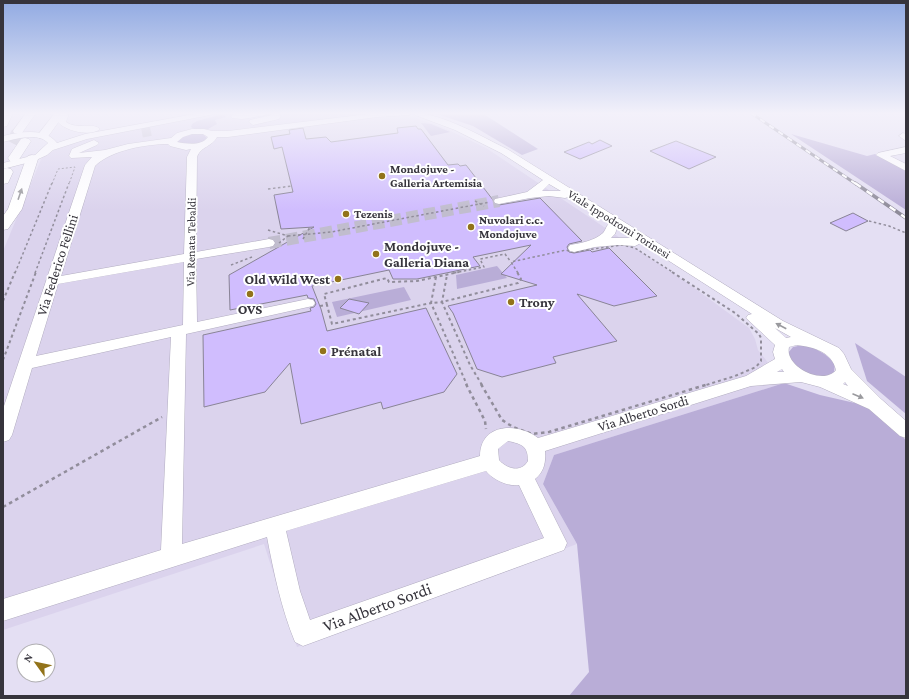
<svg xmlns="http://www.w3.org/2000/svg" width="909" height="699" font-family="'Crimson Pro',serif">
<rect width="100%" height="100%" fill="#e4dff3"/>
<path fill="#dbd3ed" d="M218,113H401L442,127L486,148L686,282L749,328L755,339L758,350L784,383L554,455L543,484L577,544L297,647L264,544L3,630V251L42,157L66,144L92,137Z"/>
<g fill="#b9add7">
<path d="M434,113H482L538,149L522,155L473,126Z"/>
<path d="M223,114L226,117L215,120L217,124L208,129H194L191,127L192,124L197,121Z"/>
<path d="M421,123L431,124L450,132L431,136Z"/>
<path d="M191,134H203L207,138C199,147 188,144 177,142L180,138Z"/>
<path d="M791,134L867,156L875,154L906,170V210Z"/>
<path d="M497,266L507,278L457,289L456,275Z"/>
<path d="M404,287L411,300L337,317L332,302Z"/>
<path d="M855,343L906,377V414L867,381Z"/>
<path d="M803,345C817,349 826,353 835,364L834,372C818,384 794,369 788,353L793,347Z"/>
<path d="M784,383L820,395L868,406L906,440V696H569L589,672L577,544L543,484L554,455Z"/>
</g>
<g fill="#d0bdfe" stroke="#898496">
<path d="M416,126L418,129H421L448,165L458,164L460,166L466,165L493,200L495,204L499,205L540,198L582,241L569,244L567,247L569,252L574,253L590,250L592,252L609,248L657,296L614,306L577,294L617,341L553,357L556,363L502,377L477,369L453,313L448,306L537,285L501,274L531,245L473,257L480,266L417,279H393L389,270L312,286L321,309L327,331L426,308L457,374L444,392L383,409L381,402L301,424L290,363L265,392L204,407L203,335L311,311L310,308L314,307L316,304L314,299L308,298L307,295L230,310L229,275L314,227L281,229L274,195L293,192L282,147L274,149L271,137L290,134L289,130L303,128L306,139L326,137L331,142L398,133L397,128Z"/>
<path d="M600,140L612,146L580,159L564,152L589,142L592,144Z"/>
<path d="M676,141L716,157L689,169L650,151Z"/>
<path d="M853,213L868,221L846,231L830,223Z"/>
<path d="M349,299L369,303L359,314L340,308Z"/>
</g>
<g fill="none" stroke-linecap="round" stroke-linejoin="round">
<path stroke="#c1bdce" stroke-width="9" stroke-dasharray="9 4.5" stroke-linecap="butt" d="M142,133L152,131"/>
<path stroke="#c1bdce" stroke-width="12" stroke-dasharray="12 5.5" stroke-linecap="butt" d="M269,243L499,201"/>
<path stroke="#c1bdce" stroke-width="12" stroke-dasharray="12 6" stroke-linecap="butt" d="M12,143L18,131"/>
<g stroke="#b2adc0" stroke-width="1">
<g id="minor">
<path d="M61,113H69L66,122C77,130 93,122 100,129C91,137 65,131 58,122Z"/>
<path d="M200,113H214L210,115L87,139L53,150L47,155L34,161L3,169V163L35,155L48,143C38,132 16,139 3,142V136C20,132 45,127 57,143L85,134Z"/>
<path d="M252,113H267L266,115L242,119L232,118L231,116C235,112 246,114 252,113Z"/>
<path d="M270,113H278L281,116L279,119L253,125L249,122L250,120L272,115Z"/>
<path d="M377,113H413L409,115L377,117L228,137H217C212,147 201,146 197,157L196,252L269,239L273,240L275,243L273,246L269,247L196,259L197,322L308,299L313,300L315,303L313,306L308,307L186,334L182,544L480,456C480,423 518,422 538,438L746,376L775,359L773,352L775,345L746,318L748,315L752,314L641,243L635,246L618,245L595,247L574,252L570,251L568,248L570,245C581,243 594,241 603,233C606,230 606,225 610,223L569,197L565,198L549,196L530,198L499,204L495,203L494,201L495,199L527,192L543,180L501,153L455,130L415,115L414,113C442,113 482,137 507,149L783,321L839,348L844,354L851,369L881,399L906,421V438L900,436L869,409L820,387L801,382L751,386L545,451C546,462 544,472 535,479L567,543L564,550L303,646L295,642C281,608 274,573 267,537L3,621V599L161,550L171,337L32,368L12,435L9,440L3,442V409L85,165L92,157L71,158L69,156L72,149L94,140L99,143L97,145L79,153L105,150L128,144L171,138L177,133L192,129H204L212,131H228ZM192,134H203L208,137C202,146 187,144 177,142L183,137ZM168,144L170,146L186,150L191,149L187,157L184,254L61,276L95,166C111,150 147,144 168,144ZM549,184L561,191H542ZM617,228L634,238H611L615,234ZM184,262L183,325L36,356L58,284ZM775,328L791,337L786,338ZM797,345C814,347 832,352 836,370C824,386 784,367 789,347ZM782,369L784,372H777ZM845,382L848,386L843,384ZM508,441C522,444 528,446 528,461C521,473 507,469 499,460L498,449ZM486,471C492,479 508,487 519,485L544,538L310,620L300,591L286,531Z"/>
<path d="M903,133L906,134V141L899,136Z"/>
<path d="M906,147V153L890,156L906,164V171L876,155L878,153Z"/>
</g>
</g>
<g stroke="#b2adc0" stroke-width="1">
<g id="major">
<path d="M3,113H13L7,126L3,127Z"/>
<path d="M26,113H36L22,133H14L13,131Z"/>
<path d="M55,113H65L47,138H39L37,136Z"/>
<path d="M25,138L29,139L31,141L20,158L18,161H10L8,158L21,139Z"/>
<path d="M32,155L36,156L38,159L22,209L8,229L3,230V216L8,209L26,159L28,156Z"/>
<path d="M7,168L11,169L13,172L8,183L3,184V169Z"/>
</g>
</g>
<g stroke="#918d9b" stroke-width="1" stroke-dasharray="2 2" stroke-linecap="butt">
<path d="M523,113H533"/>
<path d="M52,184L58,169L75,167L69,184"/>
</g>
<g stroke="#918d9b" stroke-width="1.5" stroke-dasharray="2.5 2.5" stroke-linecap="butt">
<path d="M268,189L292,186"/>
<path d="M475,201L484,206"/>
<path d="M869,221L889,226L906,233"/>
<path d="M268,230L288,236L279,243"/>
<path d="M288,236L331,232L490,202"/>
<path d="M303,239L310,227"/>
<path d="M231,265L252,257"/>
<path d="M15,273L52,183"/>
<path d="M35,273L69,183"/>
<path d="M454,273L484,267L480,259L505,254L511,262"/>
<path d="M518,273L511,262L566,250L572,252L622,245L635,248L674,273"/>
</g>
<g stroke="#918d9b" stroke-width="2" stroke-dasharray="3 3" stroke-linecap="butt">
<path d="M672,272L735,313L759,334L761,338V361L756,367L735,376L706,385"/>
<path d="M436,277L431,303L442,302L447,275"/>
<path d="M3,301L15,272"/>
<path d="M327,305L324,294L387,278L389,282L417,281L459,272"/>
<path d="M320,306L327,305L332,324L431,303L467,385"/>
<path d="M3,360L36,272"/>
<path d="M482,385L470,365L442,302L518,283L521,279L517,272"/>
</g>
<g stroke="#918d9b" stroke-width="2.5" stroke-dasharray="3.5 3.5" stroke-linecap="butt">
<path d="M466,384L485,421L486,429"/>
<path d="M481,384L502,420L513,427L532,434L549,432L709,384"/>
<path d="M3,507L162,417"/>
</g>
<use href="#minor" fill="#fff" fill-rule="evenodd"/>
<use href="#major" fill="#fff" fill-rule="evenodd"/>
<g stroke="#8e8b99" stroke-width="3">
<path id="rail-far1" d="M751,113L856,184"/>
</g>
<g stroke="#8e8b99" stroke-width="3.5">
<path id="rail" d="M855,183L906,218"/>
</g>
<use href="#rail-far1" stroke="#fff" stroke-width="2" stroke-dasharray="5.5" stroke-linecap="butt"/>
<use href="#rail" stroke="#fff" stroke-width="2.5" stroke-dasharray="7" stroke-linecap="butt"/>
</g>
<defs><path id="oneway-solid" d="M-6-.8H1V-3.2L6.5 0L1 3.2V.8H-6Z"/></defs>
<g fill="#9a9a9e">
<use href="#oneway-solid" transform="translate(20 194) rotate(-71)"/>
<use href="#oneway-solid" transform="translate(781 326) rotate(-152)"/>
<use href="#oneway-solid" transform="translate(858 396) rotate(23)"/>
</g>
<linearGradient id="sky" x2="0" y2="1"><stop stop-color="#91aae2"/><stop offset="0.54" stop-color="#f3f1fa"/><stop offset="1" stop-color="#f3f1fa" stop-opacity="0"/></linearGradient>
<rect width="909" height="210" fill="url(#sky)"/>
<g fill="#92731a" stroke="#fff" stroke-width="1.5">
<circle cx="382" cy="176" r="4"/>
<circle cx="346" cy="214" r="4"/>
<circle cx="471" cy="227" r="4"/>
<circle cx="376" cy="254" r="4"/>
<circle cx="338" cy="279" r="4"/>
<circle cx="250" cy="294" r="4"/>
<circle cx="511" cy="302" r="4"/>
<circle cx="323" cy="351" r="4"/>
</g>
<g text-anchor="middle" stroke-width="4" stroke-linejoin="round" paint-order="stroke">
<g font-size="12" font-weight="bold" fill="#36343c" stroke="#fff" text-anchor="start">
<text x="390" y="173">Mondojuve -<tspan x="390" dy="14">Galleria Artemisia</tspan></text>
<text x="354" y="218">Tezenis</text>
<text x="479" y="224">Nuvolari c.c.<tspan x="479" dy="14">Mondojuve</tspan></text>
</g>
<g font-size="12" fill="#36343c" stroke="#fff">
<text transform="translate(619 224) rotate(32)" y="4">Viale Ippodromi Torinesi</text>
<text transform="translate(191 242) rotate(-89)" y="4">Via Renata Tebaldi</text>
</g>
<g font-size="14" font-weight="bold" fill="#36343c" stroke="#fff" text-anchor="start">
<text x="384" y="251">Mondojuve -<tspan x="384" dy="16">Galleria Diana</tspan></text>
<text x="330" y="284" text-anchor="end">Old Wild West</text>
<text x="519" y="307">Trony</text>
<text x="250" y="314" text-anchor="middle">OVS</text>
<text x="331" y="356">Prénatal</text>
</g>
<g font-size="14" fill="#36343c" stroke="#fff">
<text transform="translate(57 265) rotate(-72)" y="5">Via Federico Fellini</text>
<text transform="translate(643 413) rotate(-17)" y="5">Via Alberto Sordi</text>
</g>
<g font-size="17" fill="#36343c" stroke="#fff">
<text transform="translate(377 607) rotate(-20)" y="6">Via Alberto Sordi</text>
</g>
</g>
<rect width="909" height="699" fill="none" stroke="#36343c" stroke-width="8"/>
<g transform="translate(36 663) rotate(303)"><circle r="19" fill="#ffffff" stroke="#afaeb1"/>
<path d="M0-3L7 15L0 10L-7 15Z" fill="#92731a"/>
<text y="-6" font-size="11" font-weight="bold" text-anchor="middle" fill="#36343c">N</text>
</g>
</svg>
